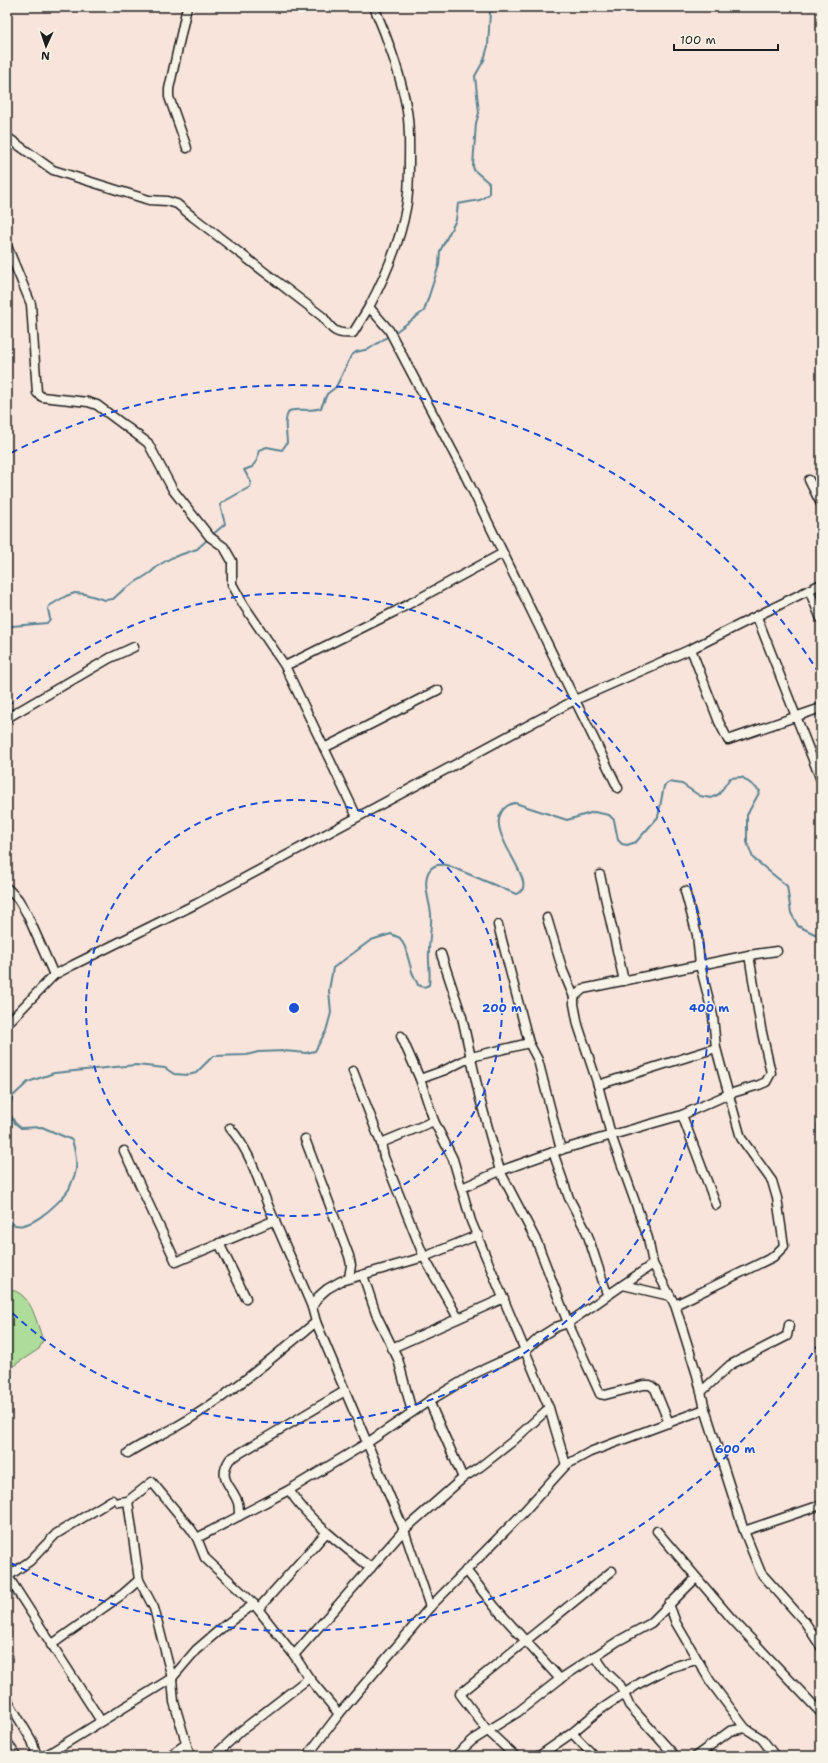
<svg xmlns="http://www.w3.org/2000/svg" width="828" height="1763" font-family="'Shantell Sans',sans-serif">
<rect width="100%" height="100%" fill="#f9e4db"/>
<filter id="ink" filterUnits="userSpaceOnUse"><feTurbulence type="fractalNoise" baseFrequency=".025" numOctaves="2"/><feDisplacementMap in="SourceGraphic" scale="8" xChannelSelector="R" yChannelSelector="G"/><feConvolveMatrix kernelMatrix="1 2 1 2 8 2 1 2 1" color-interpolation-filters="sRGB"/></filter>
<g filter="url(#ink)">
<path fill="#addc9b" stroke="#647c5c" d="M7,1289C32,1292 35,1319 43,1340L39,1349L7,1370Z"/>
<g fill="none" stroke-linecap="round" stroke-linejoin="round">
<g stroke="#598493" stroke-width="2">
<path d="M394,333L424,311L439,265L440,251L456,220L458,204L480,200L489,194V183L474,170L473,166L476,123L479,113L475,76L484,60L488,46L490,12L492,7"/>
<path d="M212,535L225,524L220,505L223,502L250,487L251,482L244,470L252,467L257,460L259,450L267,447L282,450L287,443C287,433 283,421 289,411C299,408 311,412 321,408L327,394L336,387L351,356L356,352L369,349L390,335"/>
<path d="M7,620L12,626L47,623L50,619L48,609L49,606L66,596L75,593L85,594L105,600L113,599L123,590L150,573L159,565L171,558L197,549L207,540"/>
<path d="M821,1032V1047"/>
<path d="M821,1116C814,1124 819,1140 821,1150"/>
<path d="M7,1218C20,1242 61,1202 69,1189C71,1185 73,1179 75,1174C78,1164 75,1150 72,1140L42,1127L21,1128L15,1123L8,1110L13,1096L28,1082L54,1073L136,1065L165,1068L174,1074L188,1075L196,1073L213,1056L247,1055L258,1052L284,1051L306,1053L315,1051L326,1031L331,1013L329,990L333,968L371,940L391,934L400,938L405,947L412,972L418,985L424,987L429,985C431,973 428,963 429,951C429,939 432,926 431,914C430,902 422,883 429,871C433,864 440,864 447,865L516,894C543,887 487,836 501,813C504,807 508,804 515,803L567,820L594,812L609,815L614,820L618,840L622,844L627,845L636,842L658,817L664,786L669,782L682,784L700,796L711,798L719,794L730,778L742,777L760,791L747,815V842L753,858L787,886L791,913L798,926L821,937"/>
</g>
<g stroke="#1c1c1c" stroke-width="11">
<g id="minor">
<path d="M7,137L53,170L149,200L167,201L177,204L193,217L323,317C332,330 336,335 353,333L369,307L389,330L463,471L618,788"/>
<path d="M187,148L169,97V89L187,7"/>
<path d="M7,246L31,304L37,393L42,397L88,402L97,405L148,443L173,490L210,537L224,547L232,561V584L243,604L285,666L357,817"/>
<path d="M369,307C385,277 400,242 406,208C409,193 409,178 409,163C409,146 410,128 407,111C402,79 387,37 374,7"/>
<path d="M809,480L821,504"/>
<path d="M809,590L821,619"/>
<path d="M757,617L821,780"/>
<path d="M691,649L719,722L728,740L821,708"/>
<path d="M285,666L396,611L503,553"/>
<path d="M7,718L110,658L134,647"/>
<path d="M324,748L438,690"/>
<path d="M600,875L624,981"/>
<path d="M7,888L18,899L27,914L54,975"/>
<path d="M547,918L563,971L574,997V1004L578,1025L598,1085L611,1135L648,1238L653,1264L675,1305L697,1375L705,1409L744,1531L761,1573L805,1622L821,1647"/>
<path d="M498,925L529,1043L538,1060L561,1150"/>
<path d="M441,954L462,1017L480,1099L500,1171L537,1242L568,1323L600,1394L605,1395L643,1385H650L655,1389L669,1423"/>
<path d="M749,955L777,951"/>
<path d="M7,1024L54,975L73,965L196,904L575,700L691,649L821,584"/>
<path d="M401,1036L420,1079L434,1121L453,1159L471,1221L549,1408L566,1465"/>
<path d="M353,1071L381,1143L384,1157L424,1257L458,1318"/>
<path d="M420,1079L445,1070L471,1057L529,1043"/>
<path d="M598,1085L716,1048"/>
<path d="M682,1115L716,1205"/>
<path d="M230,1128C251,1153 256,1175 268,1205C282,1239 298,1273 312,1307L316,1322L404,1530L430,1607"/>
<path d="M305,1139L349,1256L351,1265L349,1278"/>
<path d="M381,1143L434,1121"/>
<path d="M124,1151L176,1262L275,1220"/>
<path d="M553,1152L569,1198L587,1233L607,1294"/>
<path d="M462,1188L500,1171L553,1152L682,1115L729,1094L759,1085L766,1082L771,1073L761,1028L749,955L583,989L574,997"/>
<path d="M219,1243L246,1298"/>
<path d="M363,1275L376,1314L398,1359L412,1412"/>
<path d="M623,1285L670,1296"/>
<path d="M675,1305L773,1257L784,1246L777,1198L772,1181L741,1138L723,1074L716,1048L713,1016L700,965L697,935L685,891"/>
<path d="M312,1307L319,1296L327,1289L341,1281L424,1257L478,1235"/>
<path d="M392,1348L504,1298"/>
<path d="M701,1392L730,1365L787,1336L789,1325"/>
<path d="M429,1401L463,1478"/>
<path d="M128,1453C144,1442 158,1437 174,1428C225,1399 271,1359 316,1322"/>
<path d="M289,1490C310,1522 341,1544 371,1568"/>
<path d="M128,1501L139,1580L154,1608L172,1678L174,1702L190,1756"/>
<path d="M119,1502L128,1501L152,1482L191,1529L197,1538L205,1558L254,1604L294,1655L309,1678L339,1714"/>
<path d="M239,1516C239,1512 239,1507 238,1503C233,1486 216,1480 230,1459L345,1391"/>
<path d="M657,1531L731,1618L821,1713"/>
<path d="M744,1531L821,1505"/>
<path d="M197,1538L289,1490L367,1443L429,1401L476,1373L526,1350L540,1337L556,1327L568,1323L653,1264"/>
<path d="M466,1570L495,1607L560,1679"/>
<path d="M7,1575L101,1721"/>
<path d="M7,1577L30,1561L56,1534L112,1500"/>
<path d="M669,1604L676,1623L710,1681L745,1728L762,1739L775,1756"/>
<path d="M258,1609L326,1533"/>
<path d="M51,1645L123,1594L139,1580"/>
<path d="M294,1655L404,1530L463,1478L480,1467L513,1441L549,1408"/>
<path d="M595,1656L606,1672L620,1685L629,1705L675,1756"/>
<path d="M7,1699L32,1741L37,1756"/>
<path d="M572,1733L594,1756"/>
<path d="M7,1742L16,1756"/>
<path d="M45,1756L172,1678L196,1650L224,1626L254,1604"/>
<path d="M169,1756L186,1744"/>
<path d="M214,1756L242,1730L309,1678"/>
<path d="M307,1756L339,1714L430,1607L520,1516L566,1465L590,1452L705,1409"/>
<path d="M455,1756L473,1740L518,1712L560,1679L618,1641L651,1623L696,1578"/>
<path d="M515,1756L487,1730L460,1694L612,1571"/>
<path d="M539,1756L572,1733L597,1712L640,1683L669,1668L696,1660"/>
<path d="M696,1756L730,1731L745,1728"/>
</g>
</g>
<use href="#minor" stroke="#f7f3e8" stroke-width="8"/>
</g>
</g>
<g fill="none" stroke="#1d4ed8" stroke-width="2" stroke-dasharray="7 5">
<circle cx="294" cy="1008" r="208"/>
<path d="M8 707A415 415 0 1 1 8 1309"/>
<path d="M819 1343A623 623 0 0 1 11 1563M11 453A623 623 0 0 1 819 673"/>
</g>
<circle cx="294" cy="1008" r="6" fill="#1d4ed8" stroke="#f7f3e8" stroke-width="2"/>
<g font-size="12" text-anchor="middle" font-weight="bold" fill="#1d4ed8" stroke="#f7f3e8" stroke-width="3" stroke-linejoin="round" paint-order="stroke">
<text x="502" y="1012">200 m</text>
<text x="709" y="1012">400 m</text>
<text x="735" y="1453">600 m</text>
</g>
<rect width="828" height="1763" fill="none" stroke="#f7f3e8" stroke-width="24"/>
<rect x="12" y="12" width="804" height="1739" fill="none" stroke="#1c1c1c" stroke-width="1.5" filter="url(#ink)"/>
<g transform="translate(46 46) rotate(183)" stroke="#f7f3e8" stroke-width="3" paint-order="stroke">
<path d="M0-3L7 15L0 10L-7 15Z" fill="#1c1c1c"/>
<text y="-6" font-size="11" font-weight="bold" text-anchor="middle" fill="#1c1c1c">N</text>
</g>
<path d="M674 44v6h104v-6" fill="none" stroke="#1c1c1c" stroke-width="2"/>
<text x="680" y="44" font-size="12" fill="#1c1c1c" stroke="#f7f3e8" stroke-width="3" paint-order="stroke">100 m</text>
</svg>
